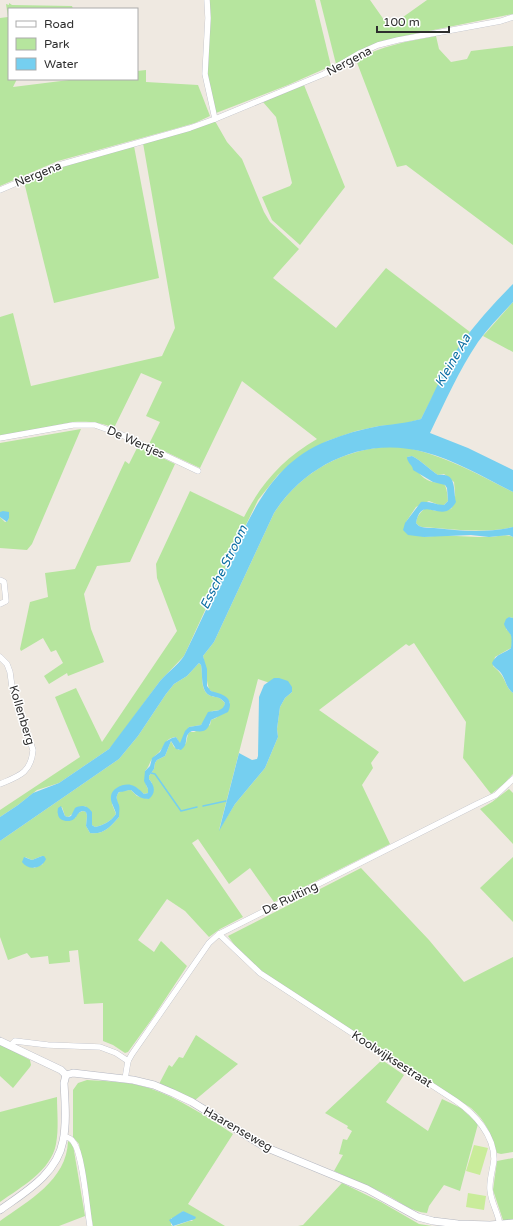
<svg xmlns="http://www.w3.org/2000/svg" width="513" height="1226" font-family="'Varela Round',sans-serif">
<rect width="100%" height="100%" fill="#efe9e1"/>
<g fill="#b6e59e" fill-rule="evenodd">
<path d="M207,0H315L331,66L288,85L216,113L208,82Z"/>
<path d="M320,0H370L389,27L427,0H513V14L404,36L379,42L336,64Z"/>
<path d="M9,3L12,5L72,6L73,9H9V79H17L13,87L77,79H137V71L146,70V82L198,85L210,116L195,123L174,129L58,161L0,186V18L8,17L6,4L9,5Z"/>
<path d="M436,36L439,49L451,62L467,59L471,51L513,46V245L406,165L397,167L356,60C381,46 408,41 436,36Z"/>
<path d="M304,85L345,187L300,245L272,220L262,197L290,186L292,183L276,117L263,102Z"/>
<path d="M215,121L227,142L242,159L264,212L270,222L299,249L273,278L336,328L386,268L470,332L451,361L421,419L403,424L379,426L356,431L327,441L301,456L278,475L258,500L213,593L184,656L160,681L116,741L109,749L59,783L37,790L18,805L0,817V810L80,757L55,697L76,688L102,742L177,631L157,578L156,564L190,491L244,517C262,482 283,459 317,439L242,381L200,468L149,444L160,422L146,416L162,382L141,373L114,428C101,422 87,421 73,422L0,436V317L13,313L31,386L162,356L175,328L143,143Z"/>
<path d="M134,146L159,278L54,303L24,182L57,168Z"/>
<path d="M513,302V352L483,336Z"/>
<path d="M81,429L32,544L27,550L0,548V517L5,522L8,521L9,515L0,512V443Z"/>
<path d="M138,446L175,464L130,562L97,566L84,594L91,629L104,662L68,676L67,673L49,684L44,676L63,663L56,650L51,652L43,638L21,651L20,649L30,602L48,597L45,573L75,569L125,461L129,464Z"/>
<path d="M396,446C439,452 475,473 513,492V527C483,534 452,529 422,527L419,526L416,523C417,516 420,512 426,508L436,511L451,509C457,501 455,492 454,482L444,474L438,475C429,469 422,461 412,456L407,457C412,464 418,473 424,478C440,489 446,472 448,501L444,505H439L429,501L416,507L406,522L424,537C445,534 467,537 488,537C497,537 505,533 513,537V618L509,617L506,629C513,634 513,640 511,648L495,657L493,666C495,668 498,670 500,673C506,680 506,688 513,693V774L504,784L491,794L463,758L466,722L414,643L409,646L406,644L319,710L379,752L371,763L373,768L362,785L390,844L274,902L250,868L229,884L198,839L192,843L243,917L220,929L209,937L185,911L167,899L138,940L154,952L161,941L187,966L154,1016L128,1052L125,1053L113,1045L103,1041V1003L84,1004L78,950L69,951L70,962L49,964L48,956L31,958L27,953L8,960L0,937V841L119,759L138,736L166,694L174,684L187,676L199,663L201,665C203,674 200,690 209,695C217,699 217,694 225,703L224,708L221,710L212,711L201,725L189,727L180,744L176,737C165,738 166,745 160,751C158,754 155,755 153,758C149,762 150,766 145,771L146,785L149,791L148,793L144,794C132,783 131,785 117,788L112,804L116,814C110,822 104,825 95,827L92,825V817L85,806L68,817L65,816L62,807L59,809V817L75,818L78,813L83,811L86,812L87,816L86,826L90,833C104,835 111,826 119,817C120,802 108,790 131,790L137,796L149,799L152,783L149,779V776L154,769L155,763L157,760L165,756L171,741L174,747L179,750L186,743L188,734L190,732H194L210,725L211,720L216,718L230,703C225,692 218,697 210,690C207,688 205,663 203,656L214,642L274,513C302,470 345,448 396,446ZM258,679L267,682L292,692L285,698L280,707L277,729L278,737L265,768L235,804L219,830ZM42,856L43,864L34,868L25,857L32,860Z"/>
<path d="M509,789L513,793V844L480,809L492,802Z"/>
<path d="M513,857V922L480,888Z"/>
<path d="M361,868L429,940L464,982L513,957V1152L501,1154L497,1153C492,1135 485,1120 471,1108L251,968L228,936Z"/>
<path d="M196,1035L238,1064L194,1101L159,1084L169,1065L172,1067L179,1057L183,1058Z"/>
<path d="M0,1044L30,1060L31,1065L30,1067L13,1088L0,1076Z"/>
<path d="M382,1060L404,1075L386,1102L428,1131L442,1099L461,1108L478,1124L460,1191L444,1185L429,1206L427,1213C411,1212 399,1201 385,1194C368,1185 351,1179 334,1171L343,1155L339,1154L343,1139L347,1140L352,1131L347,1128L348,1126L325,1113Z"/>
<path d="M87,1080C107,1081 130,1082 149,1088C179,1098 207,1117 233,1134L188,1204L225,1226H175L189,1221H193L183,1211L174,1218H171V1225L173,1226H93L79,1144L73,1137V1090L78,1083Z"/>
<path d="M57,1097C57,1112 59,1129 56,1144C51,1171 21,1187 0,1202V1112Z"/>
<path d="M68,1141L73,1145L85,1216L59,1226H0V1221C28,1201 67,1180 68,1141Z"/>
<path d="M513,1158V1220H503L493,1190L497,1161Z"/>
<path d="M342,1183L381,1202L419,1224L432,1226H298L303,1225Z"/>
</g>
<g fill="#c9ec9a">
<path d="M474,1145L488,1148L480,1175L466,1171Z"/>
<path d="M468,1193L486,1196L484,1210L466,1207Z"/>
</g>
<g fill="#75cff0">
<path d="M513,284V302C501,315 488,328 478,342C459,370 445,402 430,433L468,448L513,470V492C485,478 455,460 424,452C366,436 306,463 274,513L214,642L203,656L207,669V686L211,691C222,694 235,697 228,712L211,720C206,739 195,727 189,733C184,737 189,744 181,750L176,749L171,741L165,756L157,760L155,763L154,769L149,776V779C155,786 156,793 149,799C141,799 137,796 131,790C127,790 124,792 119,792C115,797 117,800 119,805C120,809 119,813 119,817C111,826 104,835 90,833L86,826L87,816L86,812L83,811C77,812 78,816 74,819C69,823 58,821 58,814C57,812 58,810 58,808L61,806L65,816L68,817L71,816L75,808C81,805 87,805 92,812V825L95,827C104,825 110,822 116,814C115,808 110,803 111,796C112,788 124,783 131,785C136,786 140,790 144,794L148,793V789L144,781L145,771L150,766L152,758L160,752L165,742L172,738L176,737L180,743L185,731L189,727L201,725L208,712C216,710 223,712 225,703C219,696 218,698 211,696C200,692 203,675 201,665L199,663L187,676L174,684L166,694L138,736L119,759L0,841V817L18,805L33,793L59,783L109,749L160,681C168,672 178,665 184,656C198,627 211,599 225,570C249,519 269,464 327,441C344,434 362,429 379,426C394,424 407,423 421,419C434,394 444,368 460,345C476,323 494,303 513,284Z"/>
<path d="M412,456C422,461 429,469 438,475C457,472 453,489 456,502C442,527 422,492 416,523L419,526C424,528 429,528 434,528C460,531 487,533 513,527V537L509,535L489,537L471,535L424,537L408,535L403,530L405,523L421,502C430,501 436,505 444,505L448,501L447,488L445,485L433,482L413,470C413,465 407,463 407,457Z"/>
<path d="M3,511L9,512V518L7,522L0,517V512Z"/>
<path d="M509,617L513,618V693C506,688 506,680 501,673C498,669 493,667 492,663C497,653 504,654 511,648C513,629 509,637 504,624L506,619Z"/>
<path d="M274,678H279L288,681L292,687V692L285,698L280,707L277,729L278,737L265,768L235,804L219,831L239,753L252,760L257,759L258,756L259,697L264,685Z"/>
<path d="M42,856H44L46,859C42,869 28,871 22,862L24,857L32,860Z"/>
<path d="M183,1211L196,1217L195,1219L173,1226L169,1220Z"/>
</g>
<g fill="none" stroke-linecap="round" stroke-linejoin="round">
<g stroke="#75cff0" stroke-width="1.5">
<path d="M151,773L155,774L181,811L197,807"/>
<path d="M203,806L226,801"/>
</g>
<g stroke="#b4b7c1" stroke-width="6">
<g id="minor">
<path d="M207,0L208,18L205,74L215,119"/>
<path d="M0,190L59,165L190,128L215,119L324,74L360,53L378,45L398,40L501,21L513,17"/>
<path d="M0,438L73,425H95L120,434L198,471"/>
<path d="M0,580L4,582L6,601L0,604"/>
<path d="M0,657L7,664L10,672L12,687L33,750C31,773 19,776 0,784"/>
<path d="M219,934L260,973L456,1101C475,1114 494,1135 494,1159C493,1170 489,1180 490,1190C491,1203 499,1214 500,1226"/>
<path d="M10,1046L15,1041L48,1045L100,1047L116,1053L128,1061"/>
<path d="M125,1079L128,1061L132,1054L209,943L219,934L477,804L496,795L513,779"/>
<path d="M64,1137C68,1137 72,1139 74,1143C83,1155 87,1209 90,1226"/>
</g>
</g>
<g stroke="#b4b7c1" stroke-width="8">
<g id="tertiary">
<path d="M0,1041L61,1070L66,1075"/>
<path d="M66,1075L73,1073L133,1080L154,1085L173,1093L192,1102L265,1147L367,1189L418,1217L433,1221L458,1224L490,1225L513,1223"/>
<path d="M0,1210C25,1192 57,1174 63,1141C67,1123 65,1101 64,1083L66,1075"/>
</g>
</g>
<use href="#minor" stroke="#fff" stroke-width="5.5"/>
<use href="#tertiary" stroke="#fff" stroke-width="7"/>
</g>
<g text-anchor="middle" stroke-width="3" stroke-linejoin="round" paint-order="stroke">
<g font-size="12" fill="#2e2e2e" stroke="#fff">
<text transform="translate(349 61) rotate(-28)" y="4">Nergena</text>
<text transform="translate(38 174) rotate(-22)" y="4">Nergena</text>
<text transform="translate(136 442) rotate(24)" y="4">De Wertjes</text>
<text transform="translate(22 715) rotate(73)" y="4">Kollenberg</text>
<text transform="translate(290 898) rotate(-26)" y="4">De Ruiting</text>
<text transform="translate(392 1059) rotate(33)" y="4">Koolwijksestraat</text>
<text transform="translate(238 1129) rotate(30)" y="4">Haarenseweg</text>
</g>
<g font-size="13" font-style="italic" fill="#0d6fa3" stroke="#fff">
<text transform="translate(452 360) rotate(-60)" y="5">Kleine Aa</text>
<text transform="translate(223 567) rotate(-64)" y="5">Essche Stroom</text>
</g>
</g>
<rect x="8" y="8" width="130" height="72" fill="#ffffff" stroke="#ababab"/>
<rect x="16" y="21" width="20" height="6" fill="#ffffff" stroke="#ababab"/>
<text x="44" y="28" font-size="12" fill="#2e2e2e">Road</text>
<rect x="16" y="38" width="20" height="12" fill="#b6e59e" stroke="#ababab"/>
<text x="44" y="48" font-size="12" fill="#2e2e2e">Park</text>
<rect x="16" y="58" width="20" height="12" fill="#75cff0" stroke="#ababab"/>
<text x="44" y="68" font-size="12" fill="#2e2e2e">Water</text>
<path d="M377 26v6h72v-6" fill="none" stroke="#2e2e2e" stroke-width="2"/>
<text x="383" y="26" font-size="12" fill="#2e2e2e" stroke="#ffffff" stroke-width="3" paint-order="stroke">100 m</text>
</svg>
